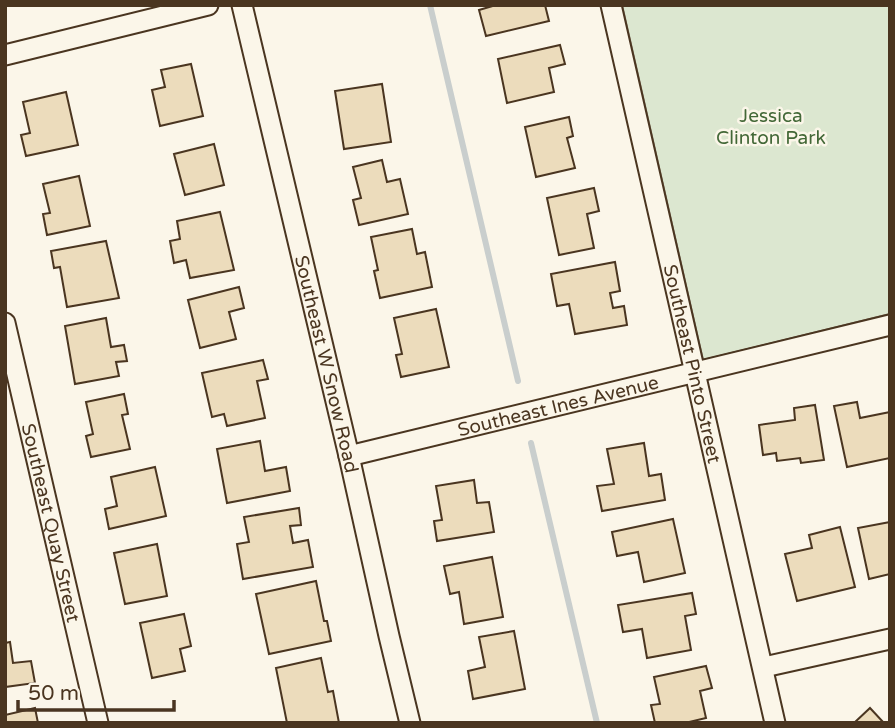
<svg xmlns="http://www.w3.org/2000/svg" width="895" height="728" font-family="'Varela Round',sans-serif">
<rect width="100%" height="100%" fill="#fbf6e9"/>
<path fill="#dce7d0" stroke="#887966" stroke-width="2" d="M622,5H890V314L703,360Z"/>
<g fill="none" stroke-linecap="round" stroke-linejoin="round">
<g stroke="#c9cecd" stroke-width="6">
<path d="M430,5L518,381"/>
<path d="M531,443L597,723"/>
</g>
</g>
<g fill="#ecdcbc" stroke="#4a3520" stroke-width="2">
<path d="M496,5H545L549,21L486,36L479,10Z"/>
<path d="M560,45L565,64L549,68L554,92L507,103L498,59Z"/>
<path d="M191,64L203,116L160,126L152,90L165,87L161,70Z"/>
<path d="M382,84L391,142L344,149L335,91Z"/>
<path d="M66,92L78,145L26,156L21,135L30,133L23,102Z"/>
<path d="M569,117L573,136L567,138L575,168L536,177L525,127Z"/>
<path d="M214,144L224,185L185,195L174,154Z"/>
<path d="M382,160L387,182L400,179L408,214L359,225L353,200L361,198L353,167Z"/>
<path d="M79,176L90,226L47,235L43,214L50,213L43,184Z"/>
<path d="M594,188L599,211L587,214L594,248L559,255L547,198Z"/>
<path d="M220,212L234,270L190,278L186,260L174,263L170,241L180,239L177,221Z"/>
<path d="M412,229L417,254L425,252L432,287L380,298L374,271L378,270L371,237Z"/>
<path d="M106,241L119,298L67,307L60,267L54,268L51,251Z"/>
<path d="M615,262L620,291L610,293L613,308L624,306L627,325L575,334L569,304L557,306L551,274Z"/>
<path d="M239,287L244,308L229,312L236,339L200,348L188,300Z"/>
<path d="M436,309L449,367L401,377L396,355L402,354L394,318Z"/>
<path d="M106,318L111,347L124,345L127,361L116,362L119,376L75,384L65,326Z"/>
<path d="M263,360L268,379L257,381L265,418L227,426L224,414L212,417L202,373Z"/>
<path d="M124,394L128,414L122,415L130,449L91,457L86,436L93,434L86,402Z"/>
<path d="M857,402L860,418L890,412V458L847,467L834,406Z"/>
<path d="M815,405L824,460L801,463L800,458L777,461L776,453L763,455L759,425L795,420L794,408Z"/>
<path d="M260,441L265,471L286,467L290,491L227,503L217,449Z"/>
<path d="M644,443L649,476L661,474L665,500L602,511L597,486L614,484L607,449Z"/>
<path d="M155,467L166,516L109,529L105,509L117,506L111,477Z"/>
<path d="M474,480L477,503L489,502L494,532L437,541L434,521L442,520L436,486Z"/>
<path d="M299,508L301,525L290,526L293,543L308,540L313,567L243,579L237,544L249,542L244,517Z"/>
<path d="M673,519L685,573L644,582L638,552L617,556L612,532Z"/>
<path d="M890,522V574L869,579L858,528Z"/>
<path d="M840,527L855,587L797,601L785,554L812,548L809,535Z"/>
<path d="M157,544L167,596L125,604L114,553Z"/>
<path d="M492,557L503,617L464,624L459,592L450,594L444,566Z"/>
<path d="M316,581L324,621H327L331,641L269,654L256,594Z"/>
<path d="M692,593L696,614L685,616L691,650L647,658L642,629L623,632L618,605Z"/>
<path d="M184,614L191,646L180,649L185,671L152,678L140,623Z"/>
<path d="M514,631L525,689L473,699L468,671L485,667L479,637Z"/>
<path d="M10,642L13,663L31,661L35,683L5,687V643Z"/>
<path d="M321,658L328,692L333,691L339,723H287L276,668Z"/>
<path d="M706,666L712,688L700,691L706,718L685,723H655L651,705L660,704L654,677Z"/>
<path d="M35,708L38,723H5V715Z"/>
<path d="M870,708L884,723H854Z"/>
</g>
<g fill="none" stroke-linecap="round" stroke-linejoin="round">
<g stroke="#4a3520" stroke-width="23">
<g id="street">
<path id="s1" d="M242,5L349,456L389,636L410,723"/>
<path id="s2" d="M611,5L775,723"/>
<path d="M5,55L208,5"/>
<path id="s3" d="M5,323L98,723"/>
<path id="s4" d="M349,456L890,325"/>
<path d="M764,667L890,639"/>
</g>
</g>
<use href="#street" stroke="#fbf6e9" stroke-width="19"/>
</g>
<g text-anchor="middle" stroke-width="5" stroke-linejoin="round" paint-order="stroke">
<g font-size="19" fill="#436837" stroke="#fbf6e9">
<text x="771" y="122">Jessica<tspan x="771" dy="22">Clinton Park</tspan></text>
</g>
<g font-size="19" fill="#4a3520" stroke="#fbf6e9">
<text dy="7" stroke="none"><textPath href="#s1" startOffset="369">Southeast W Snow Road</textPath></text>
<text dy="7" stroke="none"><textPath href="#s2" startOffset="368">Southeast Pinto Street</textPath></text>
<text dy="7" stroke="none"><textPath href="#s4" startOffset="215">Southeast Ines Avenue</textPath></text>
<text dy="7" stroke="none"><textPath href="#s3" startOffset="205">Southeast Quay Street</textPath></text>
</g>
</g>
<rect width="895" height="728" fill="none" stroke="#4a3520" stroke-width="14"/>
<path d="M18 700v10h156v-10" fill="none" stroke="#4a3520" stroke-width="3.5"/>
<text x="28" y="700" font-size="21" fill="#4a3520" stroke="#fbf6e9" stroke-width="5" paint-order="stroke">50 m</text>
</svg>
